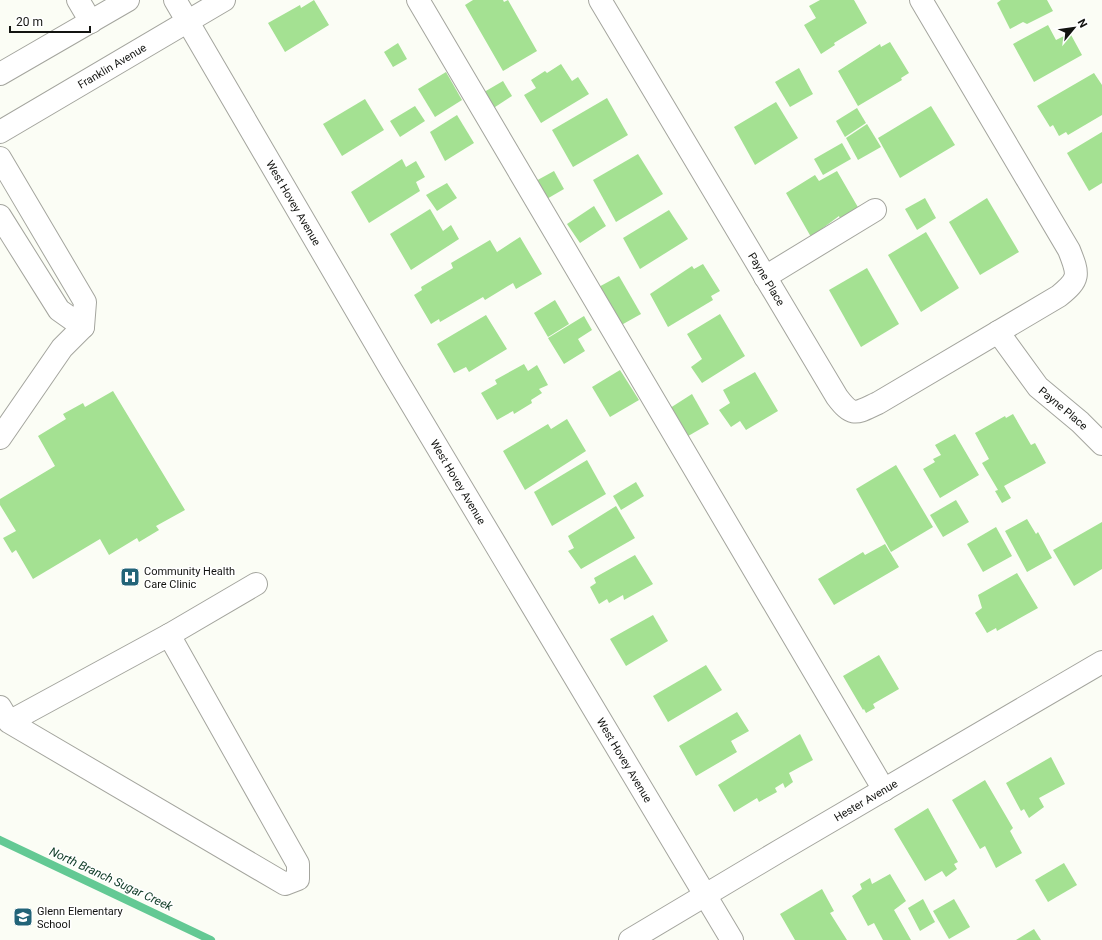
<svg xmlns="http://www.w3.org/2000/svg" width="1102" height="940" font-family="Roboto,sans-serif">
<rect width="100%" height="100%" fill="#fbfdf5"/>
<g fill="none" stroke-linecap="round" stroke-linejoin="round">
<path stroke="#63c994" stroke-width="8" d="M0,840L211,940"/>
</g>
<g fill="#a4e192">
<path d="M314,0L329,25L285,52L268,23L300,5L301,8Z"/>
<path d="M473,0H503L504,2L508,0L537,51L503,71L465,5Z"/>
<path d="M820,0H854L867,23L834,43L835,45L821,54L804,25L816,18L809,6Z"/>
<path d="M1001,0H1047L1053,11L1027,24L1023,22L1010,29L997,3Z"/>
<path d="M1048,25L1056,40L1070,33L1082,55L1034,82L1013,44Z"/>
<path d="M890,42L909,73L901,78L902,80L858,106L838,71L880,44L881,47Z"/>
<path d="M398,43L407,59L393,67L384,52Z"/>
<path d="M561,64L572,81L578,77L589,94L541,123L524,95L536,88L531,80L545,71L547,73Z"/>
<path d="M799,68L813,94L790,107L775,82Z"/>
<path d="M446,72L462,100L435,117L418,89Z"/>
<path d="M1094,73L1102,85V115L1068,135L1066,132L1059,136L1053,125L1050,127L1037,106Z"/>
<path d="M503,81L512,96L489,111L479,95Z"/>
<path d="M607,98L628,135L573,167L552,130Z"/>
<path d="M365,99L384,130L342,156L323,124Z"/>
<path d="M776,102L798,138L755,165L734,127Z"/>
<path d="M415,106L425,121L400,137L390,121Z"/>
<path d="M931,106L955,145L900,178L878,138Z"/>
<path d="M857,108L866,123L845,137L836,121Z"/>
<path d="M457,115L474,143L445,161L430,132Z"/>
<path d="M867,124L881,147L858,160L846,138Z"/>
<path d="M1102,132V183L1089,191L1067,153Z"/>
<path d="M842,143L851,159L823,175L814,159Z"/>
<path d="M638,154L663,194L616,222L593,180Z"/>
<path d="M402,159L406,167L416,161L425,177L416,182L420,191L369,223L351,192Z"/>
<path d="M554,171L564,189L545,200L534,182Z"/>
<path d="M837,171L859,209L840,219L839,216L811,237L786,193L815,175L819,181Z"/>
<path d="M447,183L457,198L437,211L426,195Z"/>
<path d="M925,198L936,218L917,230L905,209Z"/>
<path d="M987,198L1019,252L980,275L949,222Z"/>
<path d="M594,206L606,226L580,243L567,224Z"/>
<path d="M430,209L443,231L451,225L459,239L411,270L390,234Z"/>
<path d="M669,210L688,239L640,269L623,238Z"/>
<path d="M926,232L959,288L921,312L888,255Z"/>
<path d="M520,237L542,274L516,289L513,283L485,300L483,297L440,322L439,319L431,324L414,295L422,290L421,287L453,268L451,263L490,240L497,252Z"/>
<path d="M703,264L720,291L711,296L713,300L668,327L650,294L692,266L694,269Z"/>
<path d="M867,268L899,324L861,347L829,290Z"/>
<path d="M619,276L641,314L616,328L595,289Z"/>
<path d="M555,300L569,324L548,337L534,313Z"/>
<path d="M720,314L745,356L702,383L691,367L702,359L687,334Z"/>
<path d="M486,315L507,349L469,372L466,367L454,373L437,344Z"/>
<path d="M584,316L592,330L578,339L585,351L564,364L548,338Z"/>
<path d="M524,364L528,371L537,365L548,385L539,389L542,393L531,400L532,403L514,414L513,411L497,420L481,393L497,384L495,380Z"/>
<path d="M620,370L639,400L610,417L592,387Z"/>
<path d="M755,372L778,411L746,430L740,421L731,427L719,410L730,403L723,390Z"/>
<path d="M113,391L185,510L156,526L159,530L139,542L137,538L109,555L100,539L33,579L16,550L12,553L3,538L16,531L0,505V499L55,466L38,436L66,419L63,414L83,403L85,407Z"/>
<path d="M692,394L709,424L683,439L667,410Z"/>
<path d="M1013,414L1031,445L1035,443L1046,463L1004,486L1011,498L1002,503L995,491L998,490L982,463L989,459L975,433L1005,416L1006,418Z"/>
<path d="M567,419L586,451L525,490L503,451L548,424L551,429Z"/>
<path d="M955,434L979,475L940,498L923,469L935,462L933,459L941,455L935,445Z"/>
<path d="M587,460L606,494L552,526L534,492Z"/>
<path d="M896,465L933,527L891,552L856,489Z"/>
<path d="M636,482L644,496L621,510L613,496Z"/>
<path d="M956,500L969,522L943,537L930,515Z"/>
<path d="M616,506L635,538L581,569L568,551L574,548L568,536Z"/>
<path d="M1027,519L1036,534L1038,532L1052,558L1027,572L1005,531Z"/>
<path d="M1102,522V569L1074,586L1053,550Z"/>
<path d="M996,527L1012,556L983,572L967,544Z"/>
<path d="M885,544L899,567L834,605L818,579L863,552L865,555Z"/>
<path d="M635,555L653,584L624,600L623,595L609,603L607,599L599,604L590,587L596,583L594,578Z"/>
<path d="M1017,573L1038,608L997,631L996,628L987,633L975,613L982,608L978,595Z"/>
<path d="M653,615L668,641L626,666L610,639Z"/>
<path d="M879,655L899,689L873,704L875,708L866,713L864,709L863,710L843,676Z"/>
<path d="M706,665L722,690L668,722L653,696Z"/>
<path d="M737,712L749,731L731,741L737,752L696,776L679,746Z"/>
<path d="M800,734L813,760L789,773L793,782L785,788L783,783L775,788L777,792L759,802L757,798L734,812L718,785Z"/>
<path d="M1051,757L1065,784L1039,798L1044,807L1029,818L1024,809L1021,811L1006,783Z"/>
<path d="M985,780L1013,828L1010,831L1022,853L996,868L985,846L980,849L952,800Z"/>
<path d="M928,808L958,862L954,864L957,869L946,877L942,871L925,881L894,829Z"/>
<path d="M1064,863L1077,885L1048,902L1035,880Z"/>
<path d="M890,874L906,901L894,910L911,940H883L874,923L868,926L852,896L862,889L860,884L870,878L872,884Z"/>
<path d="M822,889L834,911L830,913L847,940H795L780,914Z"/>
<path d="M923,899L935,922L920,931L908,908Z"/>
<path d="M954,899L970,927L949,939L933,911Z"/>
<path d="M1034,929L1041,940H1016Z"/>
</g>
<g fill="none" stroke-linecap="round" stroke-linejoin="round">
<g stroke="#a4a59e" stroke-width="24">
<g id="minor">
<path d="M78,0L91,22"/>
<path id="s1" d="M175,0L390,368L732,940"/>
<path d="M418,0L884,790"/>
<path id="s2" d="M600,0L837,397C853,418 856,413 878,403L1059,296C1080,279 1079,275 1069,250L921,0"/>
<path d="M0,74L128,0"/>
<path id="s3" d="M0,132L224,0"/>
<path d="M0,158L85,302L83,327L59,310L0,216"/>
<path d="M765,277L875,210"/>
<path id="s4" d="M998,332L1038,387L1080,422L1102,444"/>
<path d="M0,438L62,348L83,327"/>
<path d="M169,635L256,584"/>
<path d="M0,707L9,722L285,884L298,879V864L169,635L9,722"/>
<path id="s5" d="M630,940L781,850L1102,662"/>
</g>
</g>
<use href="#minor" stroke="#fff" stroke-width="22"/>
</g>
<defs>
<g id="hospital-square" transform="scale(1)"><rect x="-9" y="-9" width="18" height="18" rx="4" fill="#226478" stroke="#fff"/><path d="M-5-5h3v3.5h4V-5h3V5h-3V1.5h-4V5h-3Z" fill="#fff"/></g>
<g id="school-square" transform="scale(1)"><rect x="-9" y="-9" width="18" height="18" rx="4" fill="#226478" stroke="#fff"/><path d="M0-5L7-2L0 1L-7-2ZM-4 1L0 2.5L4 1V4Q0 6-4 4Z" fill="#fff"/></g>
</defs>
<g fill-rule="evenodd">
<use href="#hospital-square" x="130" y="577"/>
<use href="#school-square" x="23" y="917"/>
</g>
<g text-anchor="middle" stroke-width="3" stroke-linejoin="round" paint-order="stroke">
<g font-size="11" fill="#131411" stroke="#fff">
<text dy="4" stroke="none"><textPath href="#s3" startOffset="130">Franklin Avenue</textPath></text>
<text dy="4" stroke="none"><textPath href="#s1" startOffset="235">West Hovey Avenue</textPath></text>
<text dy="4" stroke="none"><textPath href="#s2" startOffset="325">Payne Place</textPath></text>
<text dy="4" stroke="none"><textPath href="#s4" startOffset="101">Payne Place</textPath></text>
<text dy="4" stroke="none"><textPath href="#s1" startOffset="559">West Hovey Avenue</textPath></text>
<text dy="4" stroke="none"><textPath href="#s1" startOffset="883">West Hovey Avenue</textPath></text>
<text dy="4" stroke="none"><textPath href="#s5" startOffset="274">Hester Avenue</textPath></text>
</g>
<g font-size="11" fill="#131411" stroke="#fff" text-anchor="start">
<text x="144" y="575">Community Health<tspan x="144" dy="13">Care Clinic</tspan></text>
<text x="37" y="915">Glenn Elementary<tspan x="37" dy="13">School</tspan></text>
</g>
<g font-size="12" font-style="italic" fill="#0c3924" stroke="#fff">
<text transform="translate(111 879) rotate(25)" y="4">North Branch Sugar Creek</text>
</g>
</g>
<g transform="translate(1074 28) rotate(61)" stroke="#ffffff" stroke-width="3" paint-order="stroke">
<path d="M0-3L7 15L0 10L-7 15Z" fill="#131411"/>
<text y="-6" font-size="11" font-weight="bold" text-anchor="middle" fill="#131411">N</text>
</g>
<path d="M10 26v6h80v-6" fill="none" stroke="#131411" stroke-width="2"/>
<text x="16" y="26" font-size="12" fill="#131411" stroke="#ffffff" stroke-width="3" paint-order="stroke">20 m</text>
</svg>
